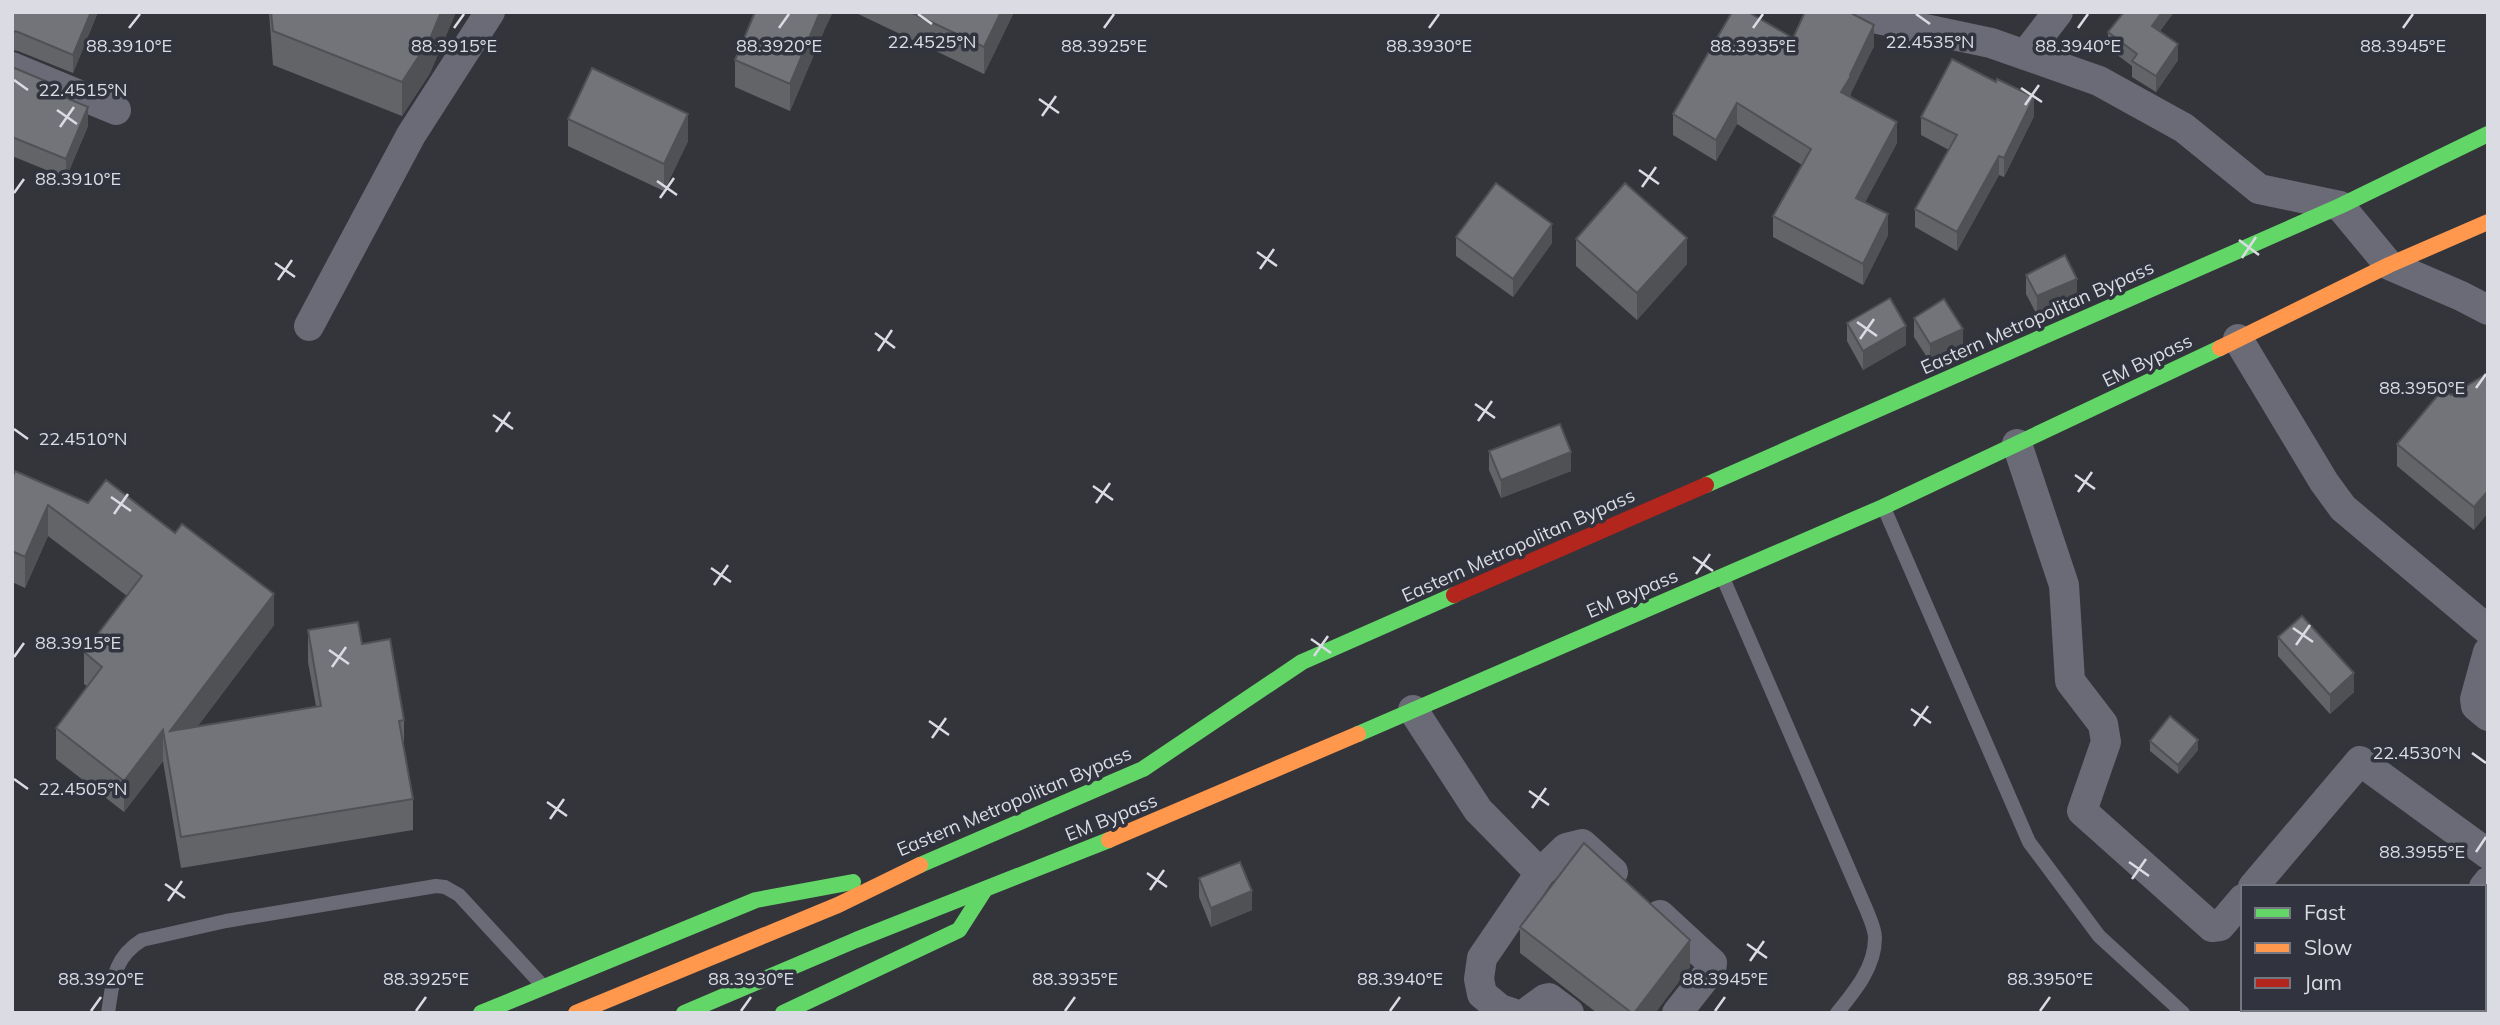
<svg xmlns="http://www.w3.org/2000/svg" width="2500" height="1025" font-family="Mulish,sans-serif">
<rect width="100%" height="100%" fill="#34353b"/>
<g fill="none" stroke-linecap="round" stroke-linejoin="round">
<g stroke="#6a6b76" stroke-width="14">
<path d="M1884,508L2029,842L2099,936L2183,1013"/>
<path d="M1723,578L1867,911C1870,919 1875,929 1875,938C1875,967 1855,991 1837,1013"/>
<path d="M108,1013C113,981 113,958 142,940L226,921L436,886L445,887L459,895L542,985"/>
</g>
<g stroke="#6a6b76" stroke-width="30">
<path d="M1845,12L1991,43L2099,81L2184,128L2259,189L2340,206L2389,265L2461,296L2488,310"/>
<path d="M2025,55L2058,12"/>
<path d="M12,67L116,110"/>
<path d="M309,326L411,135L490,12"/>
<path d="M2238,339L2324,482L2343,508L2488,630"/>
<path d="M2017,444L2064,585L2070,681L2103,724L2106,742L2082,811L2212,927L2220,926L2243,899"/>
<path d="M2488,652L2475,699L2476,706L2488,716"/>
<path d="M1413,710L1478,810L1540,873"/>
<path d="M2253,887L2360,761L2488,854"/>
<path d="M2484,887L2488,882"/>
<path d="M1660,915L1712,963L1711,970L1677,1013"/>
<path d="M1512,1013L1500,1009L1482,994L1479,979L1482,958L1540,873L1566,848L1582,844L1613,872"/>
<path d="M1526,1013L1545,999L1549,998L1569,1013"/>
</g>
<g stroke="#63d668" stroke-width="16">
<path d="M1706,485L2340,206L2488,134"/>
<path d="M1358,734L1883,507L2220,348"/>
<path d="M920,865L1143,769L1302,662L1454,595"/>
<path d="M481,1013L756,900L853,882"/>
<path d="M684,1013L856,940L1109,840"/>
<path d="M783,1013L959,930L984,891"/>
</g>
<g stroke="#ff974d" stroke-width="16">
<path d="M2220,348L2389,265L2488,222"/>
<path d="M1109,840L1358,734"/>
<path d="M576,1013L838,905L920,865"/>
</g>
<path stroke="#b3261e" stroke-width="16" d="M1454,595L1706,485"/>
</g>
<g fill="#636468">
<path d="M12,12H98L73,73L18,51L12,50Z"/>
<path d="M269,12H456L430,73L402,116L273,65Z"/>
<path d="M854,12H1014L984,74Z"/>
<path d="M2124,12H2174L2160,31L2178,60L2156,92L2132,77V66L2108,48V32Z"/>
<path d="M824,31L790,111L735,87V60Z"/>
<path d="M1793,38L1874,46L1851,93V98L1897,143L1865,202L1888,235L1863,285L1773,237V216L1802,165L1737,124L1716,161L1673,135V114Z"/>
<path d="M12,67L60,95L88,126L66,178L12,156Z"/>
<path d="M2034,116L2004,177L1999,175L1957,251L1915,227V209L1949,150L1921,135V117Z"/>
<path d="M568,119L688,141L664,191L568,146Z"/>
<path d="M1456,237L1552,243L1513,297L1456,256Z"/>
<path d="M1576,239L1687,264L1637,320L1576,266Z"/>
<path d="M2026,275L2077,297L2037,315L2026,294Z"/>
<path d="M1914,318L1963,348L1930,362L1914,337Z"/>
<path d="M1847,323L1906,345L1863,370L1847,341Z"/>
<path d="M2488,373L2474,530L2397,466V444L2451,395Z"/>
<path d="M1489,451L1571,471L1501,498L1489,470Z"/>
<path d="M12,478L274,625L197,727L316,706L308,662V630L362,644L404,720V749L413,799V830L181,868L163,761L124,812L56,759V728L87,686L84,684V652L127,596L48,536L25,588L12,582Z"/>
<path d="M2278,637L2354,692L2330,714L2278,656Z"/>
<path d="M2150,741L2198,750L2178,774L2150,751Z"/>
<path d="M1199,878L1252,910L1211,927L1199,897Z"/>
<path d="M1520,927L1690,967L1655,1013H1597L1520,953Z"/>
</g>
<g fill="#505155">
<path d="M91,12H98L73,73V55Z"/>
<path d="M441,12H456L430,73L402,116V82Z"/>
<path d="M820,12H833L824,31L790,111V84Z"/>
<path d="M1001,12H1014L984,74V47Z"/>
<path d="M2162,12H2174L2152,42V26Z"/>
<path d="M1874,25V46L1851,93V97L1841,92Z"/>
<path d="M2178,44V60L2156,92V76Z"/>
<path d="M2034,97V116L2004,177V158Z"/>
<path d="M1737,103V124L1716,161V140Z"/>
<path d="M88,107V126L66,178V159Z"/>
<path d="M688,114V141L664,191V164Z"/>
<path d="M1897,122V143L1856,219V198Z"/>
<path d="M1999,156V175L1957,251V232Z"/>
<path d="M1888,214V235L1863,285V264Z"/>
<path d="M1552,224V243L1513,297V279Z"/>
<path d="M1687,238V264L1637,320V293Z"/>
<path d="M2077,279V297L2037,315V296Z"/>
<path d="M1906,326V345L1863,370V351Z"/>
<path d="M1963,329V348L1930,362V344Z"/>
<path d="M1571,452V471L1501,498V480Z"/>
<path d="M2488,491V513L2474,530V507Z"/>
<path d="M48,505V536L25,588V557Z"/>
<path d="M274,594V625L170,763V731Z"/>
<path d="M2354,673V692L2330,714V695Z"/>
<path d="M163,730V761L124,812V781Z"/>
<path d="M2198,740V750L2178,774V765Z"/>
<path d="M1252,891V910L1211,927V908Z"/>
<path d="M1690,940V967L1655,1013H1634Z"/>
</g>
<g fill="#737479" stroke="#505155" stroke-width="2">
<path d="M12,12H91L73,55L18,32L12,31Z"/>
<path d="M271,12H441L430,39L402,82L273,31Z"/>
<path d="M755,12H820L790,84L735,60Z"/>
<path d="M910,12H1001L984,47Z"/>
<path d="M1732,12H1748L1793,38L1805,12H1849L1874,25L1850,75L1851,76L1841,92L1897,122L1856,198L1888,214L1863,264L1773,216L1811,149L1737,103L1716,140L1673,114Z"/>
<path d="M2124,12H2162L2152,26L2178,44L2156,76L2132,61L2137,54L2108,32Z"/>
<path d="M1952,59L1996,82L1997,79L2034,97L2004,158L1999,156L1957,232L1915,209L1957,135L1921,117Z"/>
<path d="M12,67L60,87L57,94L88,107L66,159L12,137Z"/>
<path d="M592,68L688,114L664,164L568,119Z"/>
<path d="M1496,183L1552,224L1513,279L1456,237Z"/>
<path d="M1625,183L1687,238L1637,293L1576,239Z"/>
<path d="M2065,255L2077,279L2037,296L2026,275Z"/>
<path d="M1890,298L1906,326L1863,351L1847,323Z"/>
<path d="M1944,299L1963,329L1930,344L1914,318Z"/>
<path d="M2488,373V491L2474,507L2397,444L2443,389L2451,395Z"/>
<path d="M1560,424L1571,452L1501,480L1489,451Z"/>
<path d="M15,471L88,503L106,480L175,533L182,524L274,594L170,731L321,706L308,630L358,622L362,644L390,639L404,720L399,721L413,799L181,837L163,730L124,781L56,728L102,667L84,652L142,576L48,505L25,557L12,551V478Z"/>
<path d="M2302,616L2354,673L2330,695L2278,637Z"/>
<path d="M2170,716L2198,740L2178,765L2150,741Z"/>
<path d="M1584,843L1690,940L1634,1013H1632L1520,927Z"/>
<path d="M1240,862L1252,891L1211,908L1199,878Z"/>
</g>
<path fill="none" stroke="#dbdce3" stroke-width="2.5" d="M918,14L932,24M1916,14L1930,24M129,28L140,14M454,28L464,14M779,28L789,14M1104,28L1114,14M1429,28L1439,14M1753,28L1763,14M2078,28L2088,14M2403,28L2413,14M14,80L28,90M2021,88L2042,102M1039,99L1059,113M2025,105L2039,85M57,110L77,124M1042,116L1056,96M60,127L74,107M1639,170L1659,184M657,181L677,195M1642,187L1656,167M14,193L24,179M660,198L674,178M2239,240L2259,255M1257,252L1277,266M2242,258L2256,237M275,263L295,277M1260,269L1274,249M278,280L292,260M1857,322L1877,336M875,333L895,348M1860,339L1874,319M878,351L892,330M2476,388L2486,374M1475,404L1495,418M493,415L513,429M1478,421L1492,401M14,429L28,439M496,432L510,412M2075,475L2095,489M1093,486L1113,500M2078,492L2092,472M111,497L131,511M1096,503L1110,483M114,514L128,494M1693,557L1713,571M711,568L731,582M1696,574L1710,554M714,585L728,565M2293,628L2313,642M1311,639L1331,653M2296,645L2310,625M329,650L349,664M1314,656L1328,636M14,657L24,643M332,667L346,647M1911,709L1931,723M929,721L949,735M1914,726L1928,706M932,738L946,718M2472,753L2486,763M14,779L28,789M1529,791L1549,805M547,802L567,816M1532,808L1546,788M550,819L564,799M2476,852L2486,837M2129,862L2149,876M1147,873L1167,887M2132,879L2146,859M165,884L185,898M1150,890L1164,870M168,901L182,881M1747,944L1767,958M1750,961L1764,941M91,1011L101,997M416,1011L426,997M741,1011L751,997M1065,1011L1075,997M1390,1011L1400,997M1715,1011L1725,997M2040,1011L2050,997"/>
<g text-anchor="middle" stroke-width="7" stroke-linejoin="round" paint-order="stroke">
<g font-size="19" fill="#dbdce3" stroke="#31333e">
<text transform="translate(2037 317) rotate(-24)" y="7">Eastern Metropolitan Bypass</text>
<text transform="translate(2147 360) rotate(-26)" y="7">EM Bypass</text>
<text transform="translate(1518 545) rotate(-24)" y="7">Eastern Metropolitan Bypass</text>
<text transform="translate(1632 593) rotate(-23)" y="7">EM Bypass</text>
<text transform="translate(1014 801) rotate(-23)" y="7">Eastern Metropolitan Bypass</text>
<text transform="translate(1111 817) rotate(-22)" y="7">EM Bypass</text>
</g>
</g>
<g font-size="18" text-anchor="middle" fill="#dbdce3" stroke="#31333e" stroke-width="7" stroke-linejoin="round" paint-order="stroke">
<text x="932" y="48">22.4525°N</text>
<text x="1930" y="48">22.4535°N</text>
<text x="129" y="52">88.3910°E</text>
<text x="454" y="52">88.3915°E</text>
<text x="779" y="52">88.3920°E</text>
<text x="1104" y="52">88.3925°E</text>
<text x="1429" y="52">88.3930°E</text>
<text x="1753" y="52">88.3935°E</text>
<text x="2403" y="52">88.3945°E</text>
<text x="2078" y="52">88.3940°E</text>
<text x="83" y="96">22.4515°N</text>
<text x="78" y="185">88.3910°E</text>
<text x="2422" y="394">88.3950°E</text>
<text x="83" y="445">22.4510°N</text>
<text x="78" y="649">88.3915°E</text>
<text x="2417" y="759">22.4530°N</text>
<text x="83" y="795">22.4505°N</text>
<text x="2422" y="858">88.3955°E</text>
<text x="101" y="985">88.3920°E</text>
<text x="426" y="985">88.3925°E</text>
<text x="751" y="985">88.3930°E</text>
<text x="1075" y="985">88.3935°E</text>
<text x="1400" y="985">88.3940°E</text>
<text x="1725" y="985">88.3945°E</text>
<text x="2050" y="985">88.3950°E</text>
</g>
<rect width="2500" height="1025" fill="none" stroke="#dbdce3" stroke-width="28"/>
<rect x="2241" y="885" width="245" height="126" fill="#31333e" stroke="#757780" stroke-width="2"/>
<rect x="2255" y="908" width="35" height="10" fill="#63d668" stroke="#757780" stroke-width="2"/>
<text x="2304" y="920" font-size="21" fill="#dbdce3">Fast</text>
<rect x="2255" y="943" width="35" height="10" fill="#ff974d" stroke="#757780" stroke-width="2"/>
<text x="2304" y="955" font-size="21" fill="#dbdce3">Slow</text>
<rect x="2255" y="978" width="35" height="10" fill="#b3261e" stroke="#757780" stroke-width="2"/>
<text x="2304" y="990" font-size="21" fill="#dbdce3">Jam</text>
</svg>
